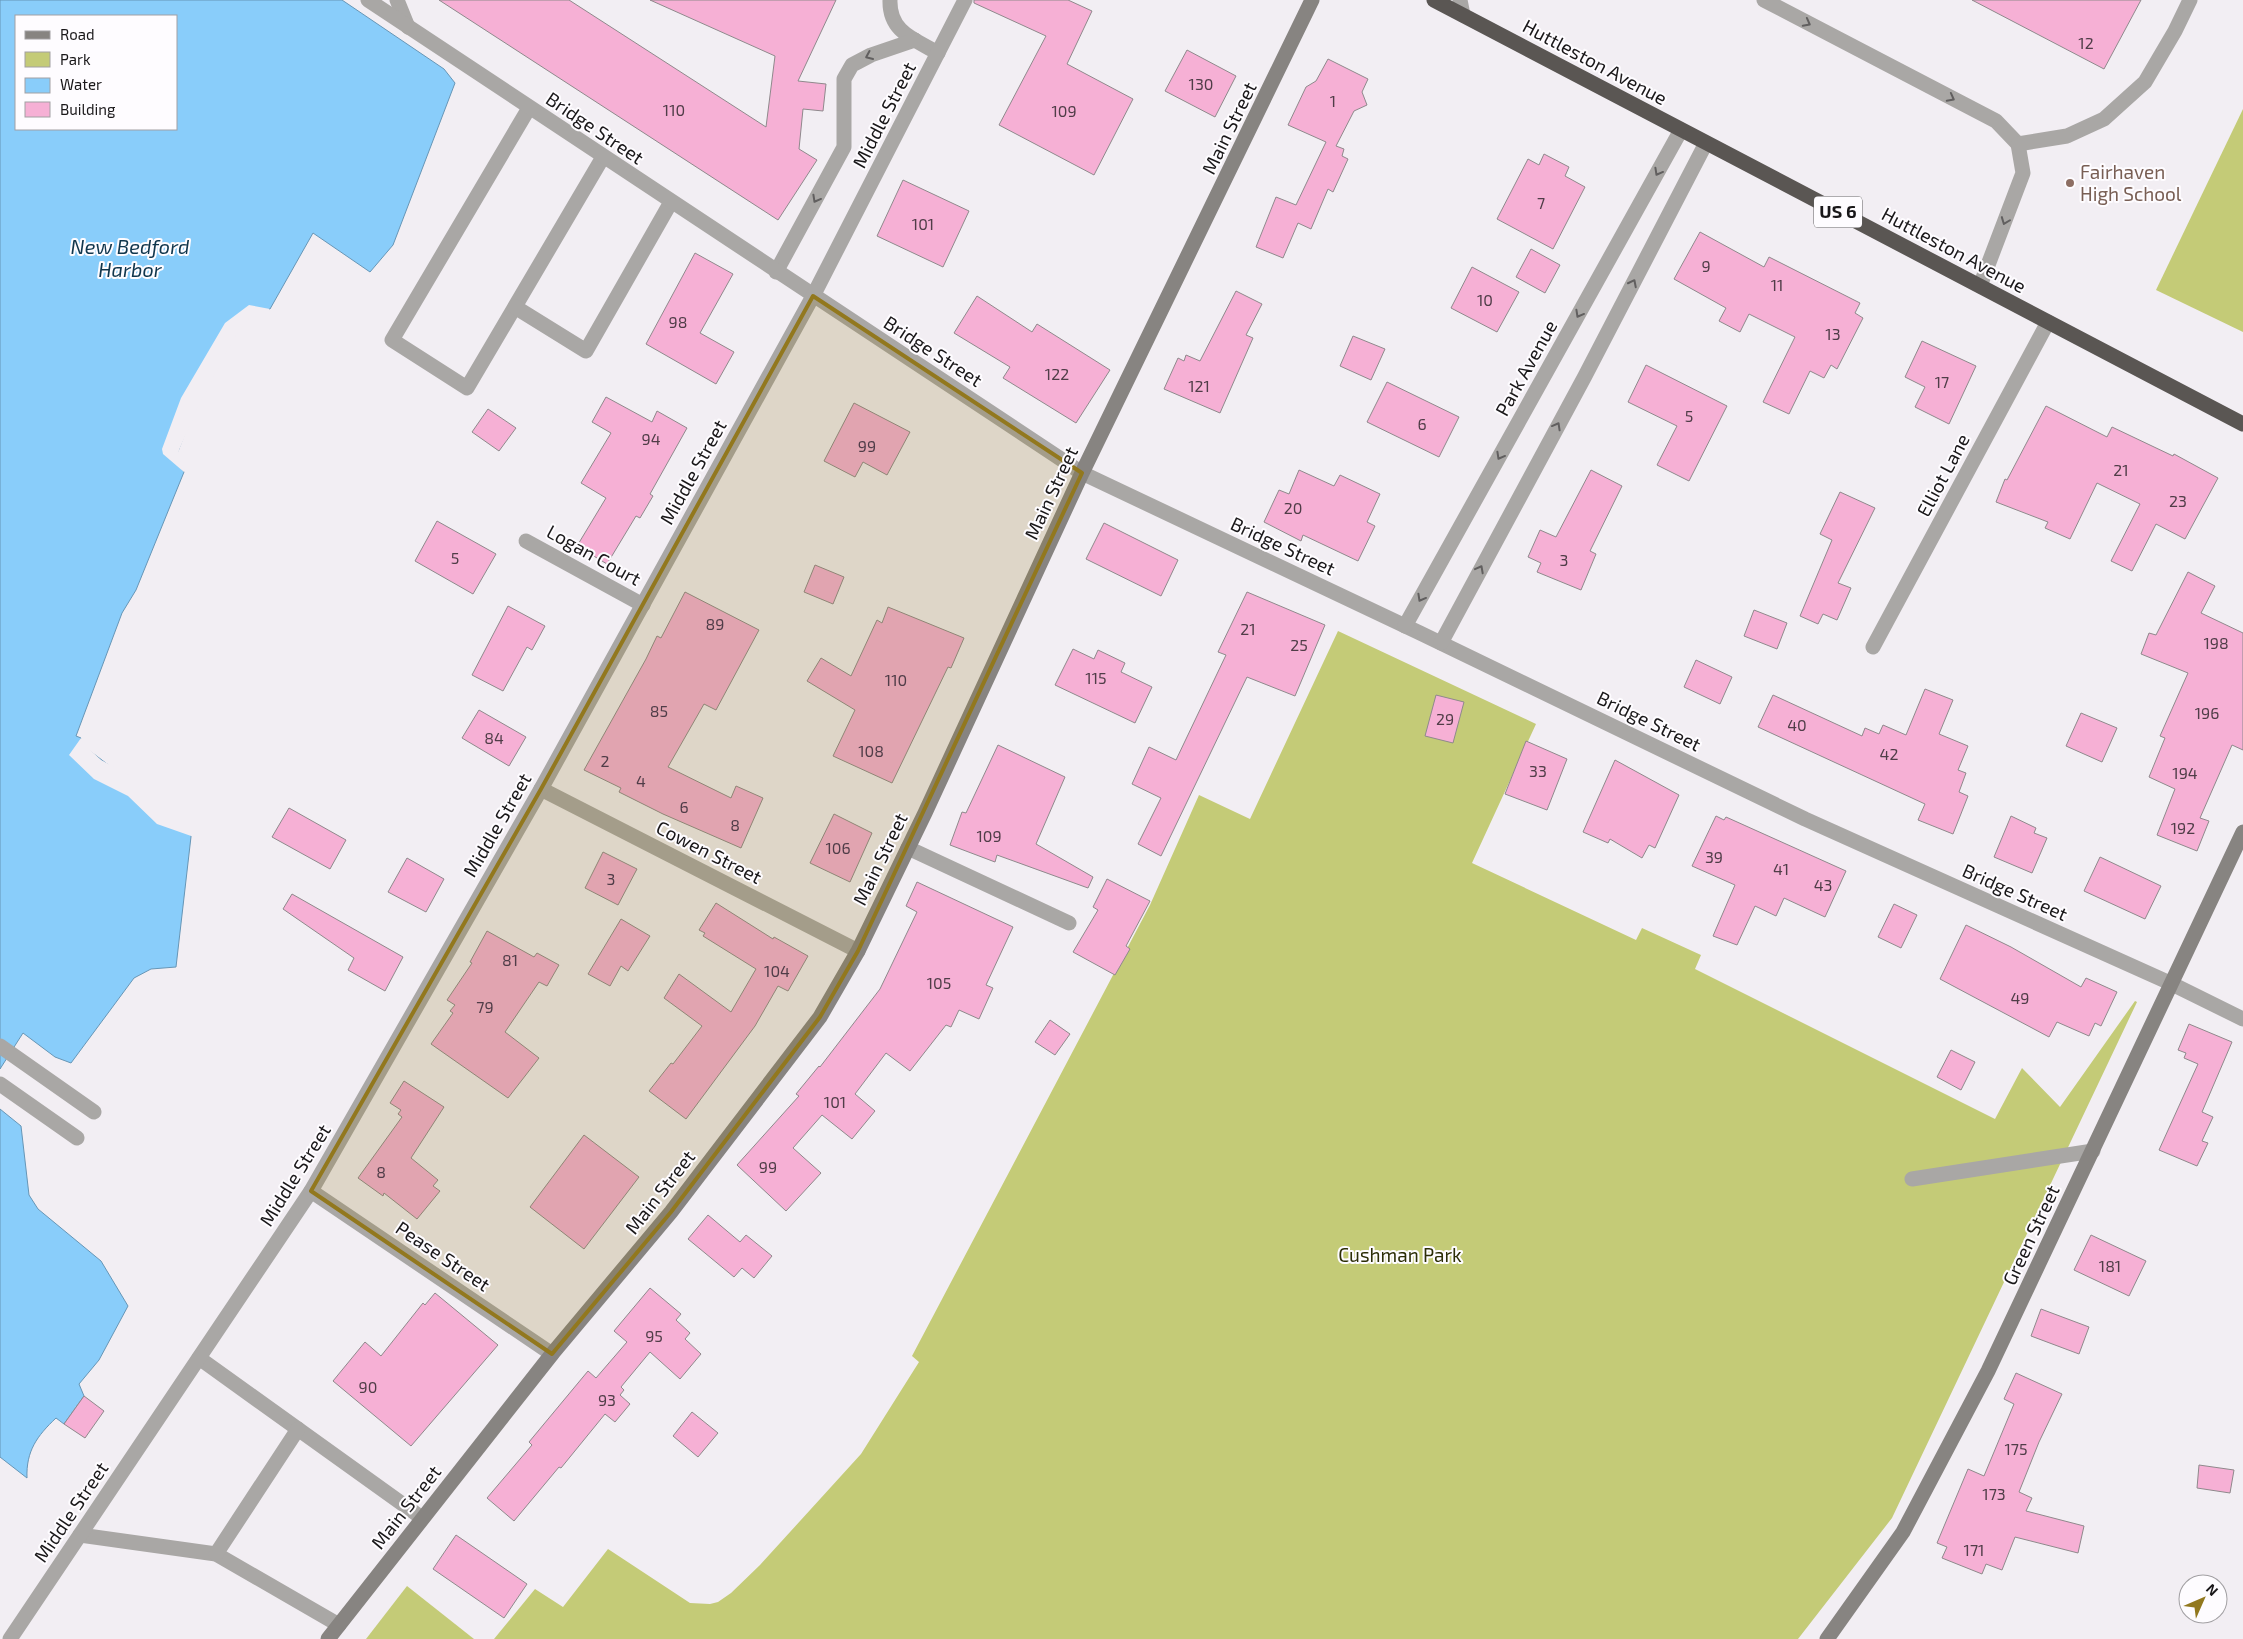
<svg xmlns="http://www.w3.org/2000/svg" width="2243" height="1639" font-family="'Exo 2',sans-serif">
<rect width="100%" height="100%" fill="#f2eef3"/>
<g fill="#c4cb77">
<path d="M2243,109V332L2156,290Z"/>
<path d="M1338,631L1536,724L1472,863L1636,940L1642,928L1701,955L1695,969L1995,1119L2022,1068L2060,1107L2135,1001L2137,1002L1892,1518L1798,1639H494L535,1589L563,1607L608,1549L690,1603L710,1604L718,1602L731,1593L760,1565L861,1454L919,1362L912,1356L1150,905L1199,795L1250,819Z"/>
<path d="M407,1586L474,1639H366Z"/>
</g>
<g fill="#89cdfa" stroke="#6796b6" fill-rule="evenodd">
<path d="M0,0H342L444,69L455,83L393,245L370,272L313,233L270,309L249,315L232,337L196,405L175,459L184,472L136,590L122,613L76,736L81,738L82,745L192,828L176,967L151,969L134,978L71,1063L55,1057L23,1033L0,1069ZM16,16H176V129H16Z"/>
<path d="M0,1109L21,1126L29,1195L38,1209L101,1261L128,1306L99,1360L79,1384L84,1396L64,1424L56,1418C37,1436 26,1451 27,1478L0,1457Z"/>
</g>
<g fill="#f2eef3">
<path d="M249,305L270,309L266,313L250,317L234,338L198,407L179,450L178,458L185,469L184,472L163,454L162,449L181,398L225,323Z"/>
<path d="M81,738L84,739V744L101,760L133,777L156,798L194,826V837L157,824L128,796L94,779L69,755Z"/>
</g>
<g fill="#f6b0d5" stroke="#8f898c">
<path d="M439,0H569L766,127L775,56L650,0H836L798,81L826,84L823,111L803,109L799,149L817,160L778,220Z"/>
<path d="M974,0H1068L1092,11L1067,64L1133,99L1094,175L999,125L1046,36L974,3Z"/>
<path d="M1972,0H2141L2104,69Z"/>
<path d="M1187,50L1236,76L1215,117L1165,91Z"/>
<path d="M1328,59L1368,79L1362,92L1367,105L1354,111L1336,146L1344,149L1342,156L1348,159L1333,192L1328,189L1311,229L1298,223L1283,258L1256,247L1276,197L1296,205L1326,142L1288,125L1306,87L1316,81Z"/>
<path d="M1544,154L1569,167L1565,176L1585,187L1553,249L1497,219L1528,159L1539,165Z"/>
<path d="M903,180L969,211L943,267L877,236Z"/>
<path d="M1700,232L1764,267L1769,257L1860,303L1855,313L1863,318L1837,369L1831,365L1824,378L1810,371L1789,414L1763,402L1795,337L1749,314L1740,332L1719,321L1726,308L1674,279Z"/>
<path d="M1531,249L1560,265L1545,293L1516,277Z"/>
<path d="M695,253L733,274L700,333L734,352L716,384L646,344Z"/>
<path d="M1472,267L1519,292L1497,332L1451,308Z"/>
<path d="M1236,291L1262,304L1246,335L1253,338L1220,413L1164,389L1178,358L1184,361L1186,355L1200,361Z"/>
<path d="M977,296L1032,332L1037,324L1110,370L1076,423L1003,378L1010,367L954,333Z"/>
<path d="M1353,336L1385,349L1371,380L1340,366Z"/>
<path d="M1922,341L1976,366L1949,424L1915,407L1925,387L1905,377Z"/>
<path d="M1646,365L1727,406L1689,481L1657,465L1677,426L1628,402Z"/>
<path d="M1387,382L1459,417L1439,457L1367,422Z"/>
<path d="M606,397L652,422L657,411L687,428L650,494L653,496L640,518L636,516L607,564L577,546L606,498L581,483L611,433L592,422Z"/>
<path d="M854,403L910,432L887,475L863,462L855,477L824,461Z"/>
<path d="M2046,406L2107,437L2112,427L2173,456L2174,454L2218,478L2185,539L2156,524L2132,571L2111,561L2140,504L2097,483L2070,539L2045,528L2048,522L1996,502L2005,479L2007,480Z"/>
<path d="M488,409L516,428L499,451L472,432Z"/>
<path d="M1299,470L1334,486L1340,475L1380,494L1367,522L1375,526L1358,561L1303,535L1301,541L1264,522L1279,490L1289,494Z"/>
<path d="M1591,470L1622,486L1590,551L1596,554L1581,590L1537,572L1541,563L1528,557L1540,530L1556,537Z"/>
<path d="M1840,492L1875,508L1838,583L1851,588L1837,620L1823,614L1818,624L1800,616L1832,540L1820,534Z"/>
<path d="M437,521L496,554L473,594L415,561Z"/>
<path d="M1104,523L1178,560L1161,596L1086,559Z"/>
<path d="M815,565L844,577L833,604L804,592Z"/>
<path d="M2188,572L2215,586L2201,613L2243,633V750L2232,745L2200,818L2209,821L2197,851L2157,835L2175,789L2149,777L2165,738L2160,736L2188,673L2141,654L2149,633L2156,635Z"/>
<path d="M685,592L759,630L716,710L704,704L668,767L731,798L736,786L763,798L741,848L663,814L619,792L621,788L584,770L646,659L657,636L661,638Z"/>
<path d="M1247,592L1325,625L1295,696L1247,677L1161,856L1138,844L1161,798L1132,784L1149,747L1176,760L1226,655L1218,652Z"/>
<path d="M508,606L545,626L532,650L527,647L503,691L472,675Z"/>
<path d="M888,607L964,638L951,668L948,667L892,783L833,756L855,710L807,681L821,658L851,676L877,620L882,623Z"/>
<path d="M1754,610L1787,623L1777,649L1744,636Z"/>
<path d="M1073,649L1094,659L1098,650L1125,663L1121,672L1152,687L1135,723L1055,685Z"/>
<path d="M1696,660L1732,677L1720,704L1684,687Z"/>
<path d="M1925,689L1953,700L1939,734L1968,746L1958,770L1966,773L1959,792L1968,796L1953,834L1918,820L1925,804L1758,727L1773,695L1862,736L1865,728L1879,734L1883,725L1906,735Z"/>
<path d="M1436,695L1464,702L1453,743L1425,736Z"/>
<path d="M479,710L526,737L509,766L462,738Z"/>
<path d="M2081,713L2117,728L2102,762L2066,746Z"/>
<path d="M1526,741L1567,759L1547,810L1505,794Z"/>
<path d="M998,745L1065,777L1036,844L1093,877L1088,888L997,855L995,862L950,845L962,812L966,813Z"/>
<path d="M1615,760L1679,795L1655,848L1649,845L1642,858L1610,839L1608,843L1583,832Z"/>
<path d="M289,808L346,840L330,869L272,837Z"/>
<path d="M834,814L872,833L850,882L810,863Z"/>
<path d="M1716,816L1724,820L1726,817L1846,871L1825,917L1784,898L1776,916L1755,906L1737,945L1713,936L1735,885L1692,866Z"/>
<path d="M2011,816L2036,828L2034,833L2047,838L2032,873L1994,857Z"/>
<path d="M603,852L637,869L618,905L585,888Z"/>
<path d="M2100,857L2161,886L2145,919L2084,891Z"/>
<path d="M407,858L444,879L426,912L388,892Z"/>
<path d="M1107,879L1150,901L1126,946L1130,949L1115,975L1073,952L1098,910L1093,907Z"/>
<path d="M917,882L1013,927L986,985L993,988L979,1019L959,1010L951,1027L946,1025L910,1071L886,1053L855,1094L875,1111L852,1139L822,1115L793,1148L821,1173L786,1211L737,1165L799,1096L796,1094L819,1066L820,1067L880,989L917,912L906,906Z"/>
<path d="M292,894L403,957L385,991L348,970L354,958L283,909Z"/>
<path d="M716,903L773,939L774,937L808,956L788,991L778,986L755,1026L686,1119L649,1091L671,1063L673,1064L702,1026L664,998L679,974L731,1012L756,969L703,936L705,933L699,930Z"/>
<path d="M1894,904L1917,915L1901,948L1878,937Z"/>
<path d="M621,919L650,936L628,971L621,966L610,986L588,974Z"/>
<path d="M1966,925L2011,947L2081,987L2086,978L2117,992L2101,1026L2095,1023L2089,1036L2057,1022L2049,1037L1940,979Z"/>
<path d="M487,931L534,957L537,953L559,965L547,986L539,982L505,1032L539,1058L508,1098L431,1044L453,1013L450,1011L455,1005L447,1000L472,963L470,962Z"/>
<path d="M1050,1020L1070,1034L1055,1055L1035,1042Z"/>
<path d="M2189,1024L2232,1042L2202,1112L2213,1117L2202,1141L2208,1143L2197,1166L2159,1150L2198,1064L2184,1058L2186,1053L2178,1050Z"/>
<path d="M1951,1050L1975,1062L1961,1090L1937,1077Z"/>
<path d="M404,1081L444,1107L411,1158L438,1180L433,1186L440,1191L417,1219L384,1193L383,1196L358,1178L402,1117L398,1114L401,1110L390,1103Z"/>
<path d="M584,1135L639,1177L584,1249L530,1207Z"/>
<path d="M708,1215L740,1242L746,1235L772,1256L754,1278L742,1268L734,1277L688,1239Z"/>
<path d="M2091,1235L2146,1261L2129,1296L2074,1270Z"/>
<path d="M650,1288L681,1314L676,1320L690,1333L685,1339L701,1354L680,1379L650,1352L621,1387L624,1390L620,1395L630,1404L615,1422L605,1414L561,1468L559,1467L514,1521L487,1498L532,1445L529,1442L588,1371L596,1378L627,1342L614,1331Z"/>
<path d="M435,1293L498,1345L411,1446L333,1381L365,1342L381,1356L423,1303L425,1305Z"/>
<path d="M2041,1309L2089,1327L2079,1354L2031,1336Z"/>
<path d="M2016,1373L2062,1394L2039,1442L2019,1492L2032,1498L2026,1511L2084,1526L2078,1553L2015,1537L2002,1570L1986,1564L1982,1574L1942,1558L1947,1547L1937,1543L1968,1469L1984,1476L2014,1404L2004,1399Z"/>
<path d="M84,1396L104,1411L85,1438L64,1424Z"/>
<path d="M692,1412L718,1433L698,1457L673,1436Z"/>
<path d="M2199,1465L2234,1470L2230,1493L2197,1488Z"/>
<path d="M456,1535L527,1584L504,1618L433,1569Z"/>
</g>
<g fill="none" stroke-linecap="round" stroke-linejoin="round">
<g stroke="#a9a7a5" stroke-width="15">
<path d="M397,0L408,27"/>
<path d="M890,0C889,32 914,39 938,53"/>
<path d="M1460,0L1463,15"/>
<path d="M1764,0L1996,121L2018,144L2023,173L1980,286"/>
<path d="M529,108L392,340L467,388L603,157"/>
<path d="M2018,144L2067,136L2104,119L2145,82L2175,31L2190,0"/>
<path d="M776,272L844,147V79L852,65L871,55L915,40"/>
<path d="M515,307L586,351L671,202"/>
<path d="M908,848L1069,923"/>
<path d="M0,1046L94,1112"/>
<path d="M0,1084L77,1138"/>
<path d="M1912,1179L2093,1151"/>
<path d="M199,1358L422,1518"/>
<path d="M80,1535L216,1554L339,1625"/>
<path d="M216,1554L298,1429"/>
</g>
<g stroke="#a9a7a5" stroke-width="15">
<path d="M368,0L1082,473L1420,633L1805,819L2170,983L2243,1019"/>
<path d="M526,541L643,605"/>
<path d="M1405,626L1681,130"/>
<path d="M1441,643L1585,376L1706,143"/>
<path d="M1873,647L2048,322"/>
<path d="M541,789L858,951"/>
<path d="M311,1191L552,1354"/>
<path d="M10,1639L311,1191L541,789L813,296L965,0"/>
</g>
<g stroke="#878481" stroke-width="15">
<path d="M328,1639L552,1354L671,1212L820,1017L858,951L925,813L1082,473L1312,0"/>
<path d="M1827,1639L1903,1532L1988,1371L2243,832"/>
</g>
<path stroke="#5a5653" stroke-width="15" d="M1434,0L2243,424"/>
</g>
<defs><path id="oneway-chevron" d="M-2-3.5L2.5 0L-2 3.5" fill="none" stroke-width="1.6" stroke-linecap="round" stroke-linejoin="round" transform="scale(1.25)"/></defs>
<g stroke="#615f5f">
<use href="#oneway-chevron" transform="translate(1807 23) rotate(28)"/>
<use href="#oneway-chevron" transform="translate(869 56) rotate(156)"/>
<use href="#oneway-chevron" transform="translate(1951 98) rotate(28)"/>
<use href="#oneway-chevron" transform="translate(1658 172) rotate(119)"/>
<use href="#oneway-chevron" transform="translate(816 199) rotate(119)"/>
<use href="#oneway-chevron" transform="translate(2005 221) rotate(111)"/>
<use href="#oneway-chevron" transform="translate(1633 283) rotate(-63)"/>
<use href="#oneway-chevron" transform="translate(1579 314) rotate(119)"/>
<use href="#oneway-chevron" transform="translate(1557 426) rotate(-61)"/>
<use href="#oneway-chevron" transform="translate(1500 456) rotate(119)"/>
<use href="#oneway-chevron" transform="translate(1480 569) rotate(-62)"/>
<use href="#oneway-chevron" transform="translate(1421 598) rotate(119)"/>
</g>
<path fill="#92781e" fill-opacity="0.2" stroke="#92781e" stroke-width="4" stroke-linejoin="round" d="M813,296L1082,473L858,951L820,1017L671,1212L552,1354L311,1191L541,789Z"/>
<circle fill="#8d6e63" stroke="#fefcff" stroke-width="2" cx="2070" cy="183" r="5"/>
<g text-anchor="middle" stroke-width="4" stroke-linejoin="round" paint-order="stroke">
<g font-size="16" fill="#503d48">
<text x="2086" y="49">12</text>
<text x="1201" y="90">130</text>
<text x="1333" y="107">1</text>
<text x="674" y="116">110</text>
<text x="1064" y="117">109</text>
<text x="1541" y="209">7</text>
<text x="923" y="230">101</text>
<text x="1706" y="272">9</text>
<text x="1777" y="291">11</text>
<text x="1485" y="306">10</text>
<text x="678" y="328">98</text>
<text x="1833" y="340">13</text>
<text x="1057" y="380">122</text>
<text x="1942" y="388">17</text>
<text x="1199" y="392">121</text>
<text x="1689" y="422">5</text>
<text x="1422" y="430">6</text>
<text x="651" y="445">94</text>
<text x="867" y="452">99</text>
<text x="2121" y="476">21</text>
<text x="2178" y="507">23</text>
<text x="1293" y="514">20</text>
<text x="455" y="564">5</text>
<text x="1564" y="566">3</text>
<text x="715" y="630">89</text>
<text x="1248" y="635">21</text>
<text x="2216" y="649">198</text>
<text x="1299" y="651">25</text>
<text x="1096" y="684">115</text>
<text x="896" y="686">110</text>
<text x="659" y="717">85</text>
<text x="2207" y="719">196</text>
<text x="1445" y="725">29</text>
<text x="1797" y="731">40</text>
<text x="494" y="744">84</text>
<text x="871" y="757">108</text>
<text x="1889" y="760">42</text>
<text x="605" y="767">2</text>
<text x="1538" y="777">33</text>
<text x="2185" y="779">194</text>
<text x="641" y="787">4</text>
<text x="684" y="813">6</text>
<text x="735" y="831">8</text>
<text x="2183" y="834">192</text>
<text x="989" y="842">109</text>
<text x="838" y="854">106</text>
<text x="1714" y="863">39</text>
<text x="1781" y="875">41</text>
<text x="611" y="885">3</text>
<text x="1823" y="891">43</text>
<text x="510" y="966">81</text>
<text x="777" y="977">104</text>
<text x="939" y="989">105</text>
<text x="2020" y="1004">49</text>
<text x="485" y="1013">79</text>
<text x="835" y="1108">101</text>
<text x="768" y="1173">99</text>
<text x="381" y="1178">8</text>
<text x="2110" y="1272">181</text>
<text x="654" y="1342">95</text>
<text x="368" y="1393">90</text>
<text x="607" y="1406">93</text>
<text x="2016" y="1455">175</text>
<text x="1994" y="1500">173</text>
<text x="1974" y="1556">171</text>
</g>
<rect fill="#fefcff" stroke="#5e5c5e" stroke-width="1" x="1814" y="196.5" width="48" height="31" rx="4"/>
<g font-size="18" font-weight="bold" fill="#191719">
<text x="1838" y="218">US 6</text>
</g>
<g font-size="19" fill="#191719" stroke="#fefcff">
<text transform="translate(1595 62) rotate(28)" y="7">Huttleston Avenue</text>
<text transform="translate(884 115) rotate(-63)" y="7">Middle Street</text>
<text transform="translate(595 128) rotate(34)" y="7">Bridge Street</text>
<text transform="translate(1229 128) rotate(-64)" y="7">Main Street</text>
<text transform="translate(1954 250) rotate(28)" y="7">Huttleston Avenue</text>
<text transform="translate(933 351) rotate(33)" y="7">Bridge Street</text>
<text transform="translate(1526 368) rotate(-61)" y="7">Park Avenue</text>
<text transform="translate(693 472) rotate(-61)" y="7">Middle Street</text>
<text transform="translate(1943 475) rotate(-62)" y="7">Elliot Lane</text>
<text transform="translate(1051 493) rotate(-65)" y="7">Main Street</text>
<text transform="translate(1283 546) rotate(25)" y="7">Bridge Street</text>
<text transform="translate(594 555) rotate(29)" y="7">Logan Court</text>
<text transform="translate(1649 721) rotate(26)" y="7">Bridge Street</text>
<text transform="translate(497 825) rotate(-60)" y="7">Middle Street</text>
<text transform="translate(709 852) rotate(27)" y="7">Cowen Street</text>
<text transform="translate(880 859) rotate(-64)" y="7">Main Street</text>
<text transform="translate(2015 892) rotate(24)" y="7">Bridge Street</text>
<text transform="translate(295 1175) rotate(-58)" y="7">Middle Street</text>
<text transform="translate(660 1192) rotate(-52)" y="7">Main Street</text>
<text transform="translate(2031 1235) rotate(-65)" y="7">Green Street</text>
<text transform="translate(443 1256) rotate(34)" y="7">Pease Street</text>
<text transform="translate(406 1507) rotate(-52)" y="7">Main Street</text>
<text transform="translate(71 1512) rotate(-56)" y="7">Middle Street</text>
</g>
<g font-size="19" fill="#785e54" stroke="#fefcff" text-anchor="start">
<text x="2080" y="179">Fairhaven<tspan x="2080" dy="22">High School</tspan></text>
</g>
<g font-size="19" fill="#2c2e06" stroke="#fefcff">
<text x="1400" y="1262">Cushman Park</text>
</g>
<g font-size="20" font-style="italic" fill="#10364d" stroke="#fefcff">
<text x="130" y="254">New Bedford<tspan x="130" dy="23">Harbor</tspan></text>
</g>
</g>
<rect x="15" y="15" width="162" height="115" fill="#fefcff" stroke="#a2a0a3"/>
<rect x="25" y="31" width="25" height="8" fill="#878481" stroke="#a2a0a3"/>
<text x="60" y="40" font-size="15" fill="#191719">Road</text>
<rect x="25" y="52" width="25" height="15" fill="#c4cb77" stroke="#a2a0a3"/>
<text x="60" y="65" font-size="15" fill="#191719">Park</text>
<rect x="25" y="78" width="25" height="15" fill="#89cdfa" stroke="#a2a0a3"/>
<text x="60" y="90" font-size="15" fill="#191719">Water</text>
<rect x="25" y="102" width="25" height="15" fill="#f6b0d5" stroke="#a2a0a3"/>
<text x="60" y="115" font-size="15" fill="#191719">Building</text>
<g transform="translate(2203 1599) rotate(45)"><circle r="24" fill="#fefcff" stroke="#a2a0a3"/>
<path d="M0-4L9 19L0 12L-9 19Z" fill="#92781e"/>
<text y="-8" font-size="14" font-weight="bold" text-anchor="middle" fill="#191719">N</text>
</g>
</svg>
